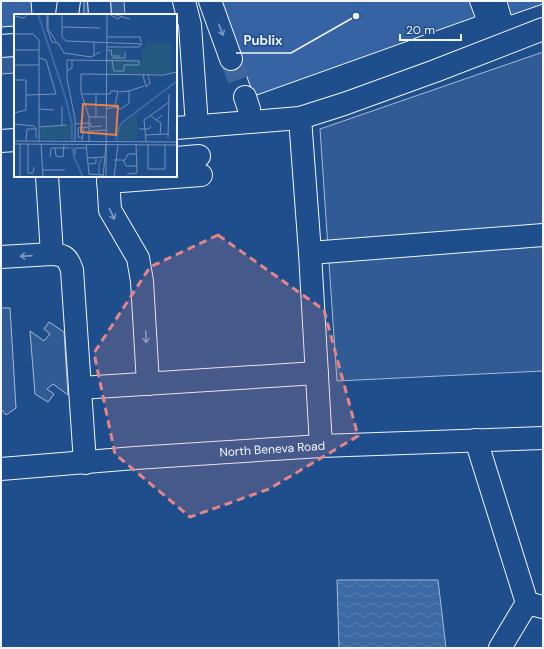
<svg xmlns="http://www.w3.org/2000/svg" width="544" height="649" font-family="'DM Sans',sans-serif">
<defs>
<pattern id="water-waves" width="16" height="10" patternUnits="userSpaceOnUse"><rect width="16" height="10" fill="#3b69a3"/><path d="M0 5q4-4 8 0t8 0" fill="none" stroke="#587fb1"/></pattern>
</defs>
<rect width="100%" height="100%" fill="#1f4e8c"/>
<g fill="#305b95" stroke="#a8bbd7">
<path d="M84,1H124L125,15H84Z"/>
<path d="M543,52V371L337,381L320,129Z"/>
<path d="M15,54V73L1,74V55Z"/>
<path d="M1,308H10L16,408L6,415L1,409Z"/>
<path d="M49,322L64,332L68,395L53,384L47,389L54,394L48,402L35,394L30,331L44,341L50,334L44,329Z"/>
</g>
<path fill="url(#water-waves)" stroke="#a8bbd7" d="M337,580H438L446,648H339Z"/>
<g fill="#3563a3" stroke="#f2f6ff">
<path d="M1,1H31L32,15H15V26L1,27Z"/>
<path d="M219,1H469L475,17L254,96Z"/>
<path d="M507,1H543V4L511,15Z"/>
</g>
<g fill="none" stroke-linecap="round" stroke-linejoin="round">
<path stroke="#3f679d" stroke-width="22" stroke-dasharray="22 11" stroke-linecap="butt" d="M231,59L245,97"/>
<g stroke="#f2f6ff" stroke-width="24">
<g id="minor">
<path d="M99,1L100,15"/>
<path d="M184,1L190,25L197,126"/>
<path d="M210,1L231,59"/>
<path d="M67,15L69,1"/>
<path d="M1,46L15,45"/>
<path d="M245,97L249,109L250,122"/>
<path d="M300,118L310,253L321,446"/>
<path d="M176,128L300,118L344,104L435,71L543,29"/>
<path d="M1,141L15,140"/>
<path d="M176,158L199,156"/>
<path d="M47,176L52,254C65,255 68,258 72,270L85,463"/>
<path d="M108,176L110,210L138,258L142,281L148,384"/>
<path d="M108,182L201,175"/>
<path d="M310,253L543,235"/>
<path d="M1,257L52,254"/>
<path d="M80,388L317,373"/>
<path d="M476,440L527,603L543,607"/>
<path d="M500,648L527,603"/>
</g>
</g>
<g stroke="#f2f6ff" stroke-width="24">
<g id="major">
<path id="s1" d="M1,469L135,458L321,446L543,438"/>
</g>
</g>
<use href="#minor" stroke="#1f4e8c" stroke-width="22"/>
<use href="#major" stroke="#1f4e8c" stroke-width="22"/>
</g>
<defs><path id="oneway-shaft" d="M-6 0H5M1.5-3L5.5 0L1.5 3" fill="none" stroke-width="1.6" stroke-linecap="round" stroke-linejoin="round"/></defs>
<g stroke="#7e9ac0">
<use href="#oneway-shaft" transform="translate(221 30) rotate(70)"/>
<use href="#oneway-shaft" transform="translate(112 214) rotate(65)"/>
<use href="#oneway-shaft" transform="translate(26 256) rotate(176)"/>
<use href="#oneway-shaft" transform="translate(146 337) rotate(87)"/>
</g>
<path fill="#e38589" fill-opacity="0.2" stroke="#e38589" stroke-width="3" stroke-dasharray="8 5" stroke-linejoin="round" d="M218,235L324,310L358,436L269,489L190,517L115,454L94,353L150,267Z"/>
<g text-anchor="middle" stroke-width="3" stroke-linejoin="round" paint-order="stroke">
<g font-size="12" fill="#f2f6ff" stroke="#1f4e8c">
<text dy="4" stroke="none"><textPath href="#s1" startOffset="272">North Beneva Road</textPath></text>
</g>
</g>
<g transform="translate(14 14)">
<rect width="163" height="163" fill="#1f4e8c"/>
<path d="M135,29H158V44L140,41L136,44ZM123,99V126H103L105,114Z" fill="#245a82"/>
<path d="M132,29H135L136,44H128V35H132ZM59,109V125H26L27,114Z" fill="#245a82"/>
<path d="M95,35H109V45H127L140,41L158,44V59L95,61Z" fill="#245a82"/>
<path fill="none" stroke="#3b69a3" stroke-width="2" d="M24,0L51,82L58,110V126M102,126L105,113L109,108L163,67M58,132L60,143L69,163M85,160V149L88,145"/>
<path fill="none" stroke="#7391ba" stroke-width="1" d="M33,0V15L38,28L44,29L50,39L77,43L86,38M34,0V15L42,27M48,0V23L52,27L128,30L125,33H93M95,0L104,5L107,3M99,0L116,5M0,2L10,4L14,0M48,13L86,14M0,20H19L25,26V127M93,23H126L127,28M0,36H25M93,36H97L98,42H106M80,41V28M98,44H111V38M0,51H25M53,57L58,54V46M129,61L132,73L136,69L134,61M0,66H12V96L0,99M115,77L130,72M68,80H96L97,77H104L101,93L92,95M82,80V103M12,81L42,80L32,46L25,44M48,92V112M101,93L107,95L115,89V77L105,78M25,95L40,96M136,101L142,106L148,101M75,103H92M142,106L147,109L146,121M76,109L77,113L88,112M0,110L20,112L22,115M61,110L75,109M26,113L52,111M125,115H135L137,112M75,117L92,116M131,121L154,120M68,124L64,123V114L75,113M154,124L155,80M0,127L163,128M12,127L13,115H22V124M61,127V105L53,65V46L125,47V51H110V57H100L98,47M68,127L70,113M75,127V103L67,78V60L149,61L163,58M132,127L130,106L154,89M0,130L163,131M6,130V163M14,130V159H19L20,153M27,130L29,163M72,130L75,160L89,161M134,130V155H151V131M41,134L42,142L49,143L50,131M61,141V134H73M36,143L37,134H56M73,144L90,143M100,146H109L112,152H123M110,147L114,140H122M75,150L82,149V144M29,156H51M113,160L123,159L122,130M89,163L92,131M92,163L93,0M100,163L104,131"/>
<path fill="#ea8049" fill-opacity="0.15" stroke="#ea8049" stroke-width="2" d="M69,90L104,92L102,121L67,118Z"/>
<rect width="163" height="163" fill="none" stroke="#f2f6ff" stroke-width="2"/>
</g>
<path fill="none" stroke="#f2f6ff" stroke-width="1.5" d="M356 16L291 53H236"/>
<circle fill="#f2f6ff" stroke="#1f4e8c" stroke-width="1.5" cx="356" cy="16" r="4"/>
<g font-size="13" text-anchor="middle" font-weight="bold" fill="#f2f6ff" stroke="#1f4e8c" stroke-width="3" stroke-linejoin="round" paint-order="stroke">
<text x="263" y="45">Publix</text>
</g>
<rect width="544" height="649" fill="none" stroke="#f2f6ff" stroke-width="4"/>
<path d="M400 34v6h61v-6" fill="none" stroke="#f2f6ff" stroke-width="2"/>
<text x="406" y="34" font-size="12" fill="#f2f6ff" stroke="#1f4e8c" stroke-width="3" paint-order="stroke">20 m</text>
</svg>
